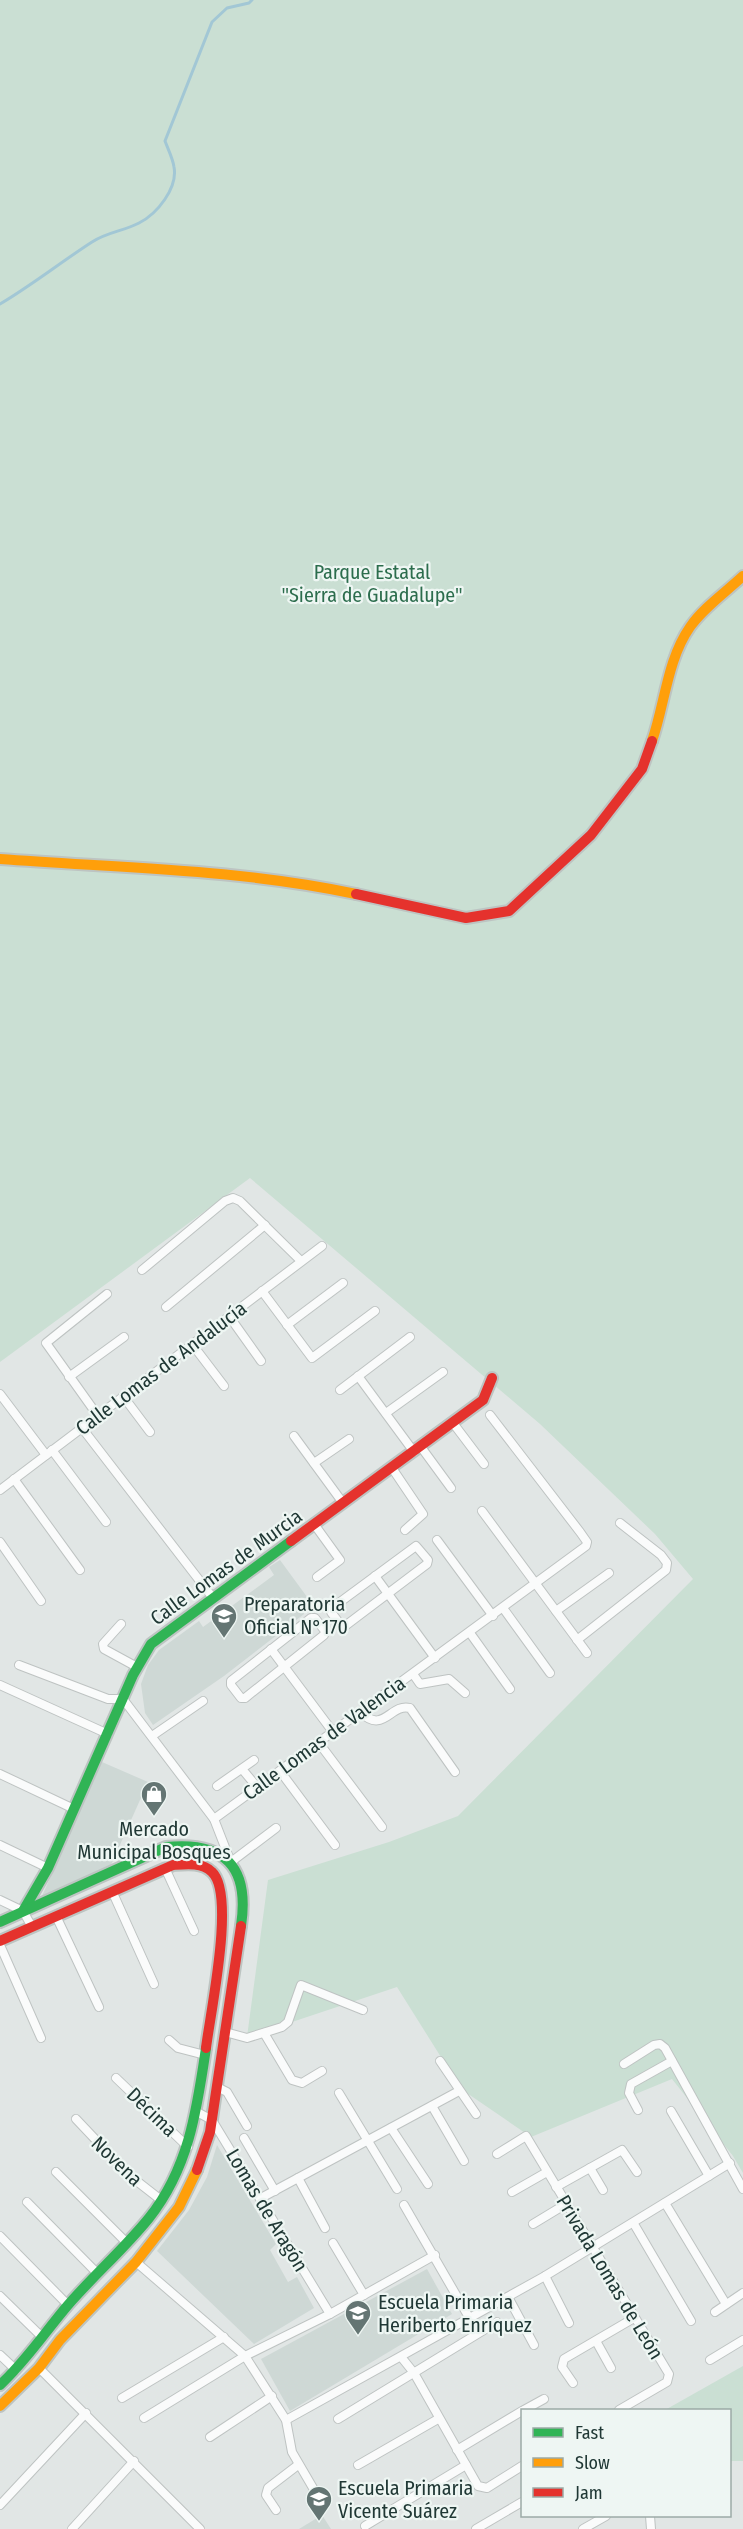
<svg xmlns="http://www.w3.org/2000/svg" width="743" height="2529" font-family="'Fira Sans Condensed',sans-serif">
<rect width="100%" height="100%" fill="#e1e6e5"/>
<g fill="#ced8d5">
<path d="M280,1560L310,1601L301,1607L304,1614L224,1676L153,1725L145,1713L141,1684L148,1665L159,1650L199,1621L203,1627L274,1575L269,1567Z"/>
<path d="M102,1762L148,1782L111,1865L42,1896Z"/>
<path d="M217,2145L276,2244L270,2250L288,2282L297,2277L314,2308L254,2344L157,2251L189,2210L207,2177Z"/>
<path d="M427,2269L452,2314L290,2411L261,2359Z"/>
<path d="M322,2515L331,2529H299Z"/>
</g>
<g fill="#cadfd3">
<path d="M0,0H743V2173L733,2156L672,2079L531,2137L461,2089L397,1987L247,2037L268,1880L389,1842L458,1816L693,1579L655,1534L540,1424L250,1178L0,1362Z"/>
<path d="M743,2366V2461H730V2410H665Z"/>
</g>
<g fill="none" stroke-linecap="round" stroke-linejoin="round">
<path stroke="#a2c7d5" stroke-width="3" d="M0,304C32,285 61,262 92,242C107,232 124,231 139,223C157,214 178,188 174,167C173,159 168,149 165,141L212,22L227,8L249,3L252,0"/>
<g stroke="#bec3c2" stroke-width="10">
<g id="street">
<path d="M142,1270L225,1201L233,1198L240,1201L301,1261"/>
<path d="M262,1291L312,1358L375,1311"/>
<path d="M166,1307L265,1225"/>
<path d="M229,1316L261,1361"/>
<path d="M287,1325L343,1283"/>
<path d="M192,1344L224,1386"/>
<path d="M358,1376L414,1452"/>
<path d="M69,1377L124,1337"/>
<path d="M340,1390L410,1337"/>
<path d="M0,1394L46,1455"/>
<path d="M123,1396L150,1432"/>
<path d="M386,1413L443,1372"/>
<path d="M98,1416L46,1343L107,1294"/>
<path d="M453,1423L484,1464"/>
<path d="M82,1428L213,1598"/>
<path d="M294,1436L343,1503"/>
<path d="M421,1447L451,1488"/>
<path d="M52,1450L106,1522"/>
<path d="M314,1463L349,1439"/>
<path d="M392,1468L423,1514L405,1530"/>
<path d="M14,1479L80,1570"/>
<path d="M0,1490L322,1246"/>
<path d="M482,1511L587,1653"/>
<path d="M314,1524L340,1560L317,1577"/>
<path d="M437,1540L493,1616"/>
<path d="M0,1542L41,1601"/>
<path d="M416,1546L428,1560L427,1564L345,1626L340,1624L331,1612L332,1608Z"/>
<path d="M375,1576L435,1658"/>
<path d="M503,1608L550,1673"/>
<path d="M556,1611L609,1573"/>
<path d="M311,1618H315L325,1631L324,1635L245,1698H241L231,1685V1681Z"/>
<path d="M121,1624L103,1644L104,1649L137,1667"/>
<path d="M470,1633L510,1689"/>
<path d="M577,1640L666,1570L667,1563L661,1555L620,1523"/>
<path d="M271,1649L333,1732"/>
<path d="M19,1665L108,1699H123L214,1819L230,1860"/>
<path d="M413,1674L420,1684L449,1679L465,1693"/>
<path d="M0,1685L108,1734"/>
<path d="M360,1712C384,1735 390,1703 410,1708L455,1772"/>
<path d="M152,1736L203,1701"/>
<path d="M319,1743L382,1827"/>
<path d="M242,1769L257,1787"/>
<path d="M280,1771L335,1845"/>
<path d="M0,1774L74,1809"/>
<path d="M217,1786L254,1760"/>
<path d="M214,1819L586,1546L587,1542L580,1532L490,1415"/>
<path d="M0,1845L48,1868"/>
<path d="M231,1862L276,1828"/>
<path d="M165,1868L194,1931"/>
<path d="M112,1891L154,1984"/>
<path d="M0,1900L23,1911L32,1927"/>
<path d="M56,1916L99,2007"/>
<path d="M0,1945L41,2038"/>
<path d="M225,2032L247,2038L282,2027L288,2022L301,1985L363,2010"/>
<path d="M264,2033L292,2080L302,2083L322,2071"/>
<path d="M169,2040L178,2048L205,2055"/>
<path d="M440,2061L476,2114"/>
<path d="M624,2064L654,2045L660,2044L665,2048L743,2189"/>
<path d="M116,2078L188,2147"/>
<path d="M217,2087L227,2092L247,2126"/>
<path d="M339,2093L397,2189"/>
<path d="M432,2106L464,2161"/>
<path d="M638,2110L629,2093L631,2084L672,2061"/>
<path d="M671,2111L709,2176"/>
<path d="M197,2112L212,2120L330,2314"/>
<path d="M76,2119L129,2175L161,2200"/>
<path d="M391,2128L428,2184"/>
<path d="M244,2138L275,2191"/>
<path d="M497,2154L526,2136L669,2374L667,2382L619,2410"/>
<path d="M590,2168L603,2190"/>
<path d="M56,2172L126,2242"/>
<path d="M298,2178L325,2228"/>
<path d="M556,2187L622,2150L637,2172"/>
<path d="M512,2192L547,2172"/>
<path d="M261,2198L459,2091"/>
<path d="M27,2202L97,2273"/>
<path d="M665,2203L726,2304"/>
<path d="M404,2205L470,2319"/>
<path d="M533,2224L566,2204"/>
<path d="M634,2224L691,2321"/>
<path d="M0,2236L68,2305"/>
<path d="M333,2243L364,2295"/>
<path d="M136,2262L245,2356L286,2420L292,2452L313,2488"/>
<path d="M545,2276L569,2323"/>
<path d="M0,2296L42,2337"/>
<path d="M508,2297L534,2345"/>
<path d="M715,2312L743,2293"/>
<path d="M596,2341L611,2368"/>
<path d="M0,2355L16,2370"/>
<path d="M402,2358L414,2373L478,2486L487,2488L522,2466"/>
<path d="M710,2360L743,2340"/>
<path d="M39,2368L200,2529"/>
<path d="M573,2383L562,2367L564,2359L634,2318"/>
<path d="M122,2398L224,2337"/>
<path d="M524,2410L544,2399"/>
<path d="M144,2418L245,2356L330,2314L435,2255"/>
<path d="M338,2419L497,2322"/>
<path d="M286,2420L545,2276L730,2163"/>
<path d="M210,2437L272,2396"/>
<path d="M457,2450L522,2411"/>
<path d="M358,2465L438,2419"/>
<path d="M0,2505L86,2413"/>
<path d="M276,2510L266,2495L268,2488L298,2465"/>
<path d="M650,2516L651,2529"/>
<path d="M365,2526L466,2465"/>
<path d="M72,2529L134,2461"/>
<path d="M476,2529L522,2502"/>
<path d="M583,2529L606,2516"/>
</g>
</g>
<g stroke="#bdc4c2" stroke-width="14">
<g id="fast">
<path d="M23,1911L48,1868L133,1675L151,1644L291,1541"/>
<path d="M0,1922L166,1847C224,1841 250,1866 241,1926"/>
<path d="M0,2385C26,2361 45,2332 68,2305C94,2275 124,2249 149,2218C189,2168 197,2109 206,2048"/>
</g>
</g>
<g stroke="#bdc4c2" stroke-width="14">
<g id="slow">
<path d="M652,741C665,704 667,660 690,627C703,608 726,592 743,576"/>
<path d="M0,859C119,868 239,869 356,894"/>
<path d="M0,2406L39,2368L60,2340L136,2262L179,2207L197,2170"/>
</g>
</g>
<g stroke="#bdc4c2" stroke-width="14">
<g id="jam">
<path d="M356,894L466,918L509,911L591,835L642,769L652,741"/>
<path d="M291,1541L483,1400L492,1378"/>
<path d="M0,1941L173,1865C186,1864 202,1862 212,1872C236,1894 210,2014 206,2048"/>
<path d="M197,2170L210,2132L241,1926"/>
</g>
</g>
<use href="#street" stroke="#fafbfb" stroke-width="8"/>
<use href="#fast" stroke="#30b455" stroke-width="10"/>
<use href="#slow" stroke="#ff9f0a" stroke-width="10"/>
<use href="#jam" stroke="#e5322d" stroke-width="10"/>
</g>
<defs>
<g id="school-pin" transform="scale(1.35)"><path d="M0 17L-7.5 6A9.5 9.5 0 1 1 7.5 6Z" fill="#647573" stroke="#eef6f3"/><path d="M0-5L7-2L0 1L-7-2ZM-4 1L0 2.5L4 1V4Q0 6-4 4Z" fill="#fff"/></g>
<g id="shop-pin" transform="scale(1.35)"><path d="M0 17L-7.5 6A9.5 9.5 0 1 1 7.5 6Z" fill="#647573" stroke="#eef6f3"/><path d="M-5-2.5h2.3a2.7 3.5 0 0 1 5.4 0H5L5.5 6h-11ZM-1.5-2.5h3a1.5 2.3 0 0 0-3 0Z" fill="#fff"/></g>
</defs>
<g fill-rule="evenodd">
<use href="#school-pin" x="224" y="1616"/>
<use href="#shop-pin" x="154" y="1794"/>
<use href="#school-pin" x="358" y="2313"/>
<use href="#school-pin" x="319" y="2499"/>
</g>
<g text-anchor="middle" stroke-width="4.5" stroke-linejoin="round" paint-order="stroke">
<g font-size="20" fill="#2c6d4d" stroke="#eef6f3">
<text x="372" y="579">Parque Estatal<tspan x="372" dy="23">"Sierra de Guadalupe"</tspan></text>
</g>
<g font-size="20" fill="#203835" stroke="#eef6f3">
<text transform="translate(161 1368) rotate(-37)" y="7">Calle Lomas de Andalucía</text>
<text transform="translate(226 1567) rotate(-36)" y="7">Calle Lomas de Murcia</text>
<text transform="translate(324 1738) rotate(-36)" y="7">Calle Lomas de Valencia</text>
<text transform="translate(152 2112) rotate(44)" y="7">Décima</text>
<text transform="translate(117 2161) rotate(44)" y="7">Novena</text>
<text transform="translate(267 2210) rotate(59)" y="7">Lomas de Aragón</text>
<text transform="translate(610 2277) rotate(59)" y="7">Privada Lomas de León</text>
</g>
<g font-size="20" fill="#203835" stroke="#eef6f3" text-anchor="start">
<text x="244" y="1611">Preparatoria<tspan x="244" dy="23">Oficial N°170</tspan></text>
<text x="154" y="1836" text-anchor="middle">Mercado<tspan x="154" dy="23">Municipal Bosques</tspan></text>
<text x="378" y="2309">Escuela Primaria<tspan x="378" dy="23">Heriberto Enríquez</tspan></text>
<text x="338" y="2495">Escuela Primaria<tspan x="338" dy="23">Vicente Suárez</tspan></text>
</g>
</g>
<rect x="521" y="2409" width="210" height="108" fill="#eef6f3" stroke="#9caaa7" stroke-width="1.5"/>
<rect x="533" y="2428" width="30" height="9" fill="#30b455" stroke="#9caaa7" stroke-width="1.5"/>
<text x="575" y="2439" font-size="18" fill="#203835">Fast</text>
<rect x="533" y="2458" width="30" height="9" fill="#ff9f0a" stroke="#9caaa7" stroke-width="1.5"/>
<text x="575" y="2469" font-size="18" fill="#203835">Slow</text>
<rect x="533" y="2488" width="30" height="9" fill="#e5322d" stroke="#9caaa7" stroke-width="1.5"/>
<text x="575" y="2499" font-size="18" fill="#203835">Jam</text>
</svg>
